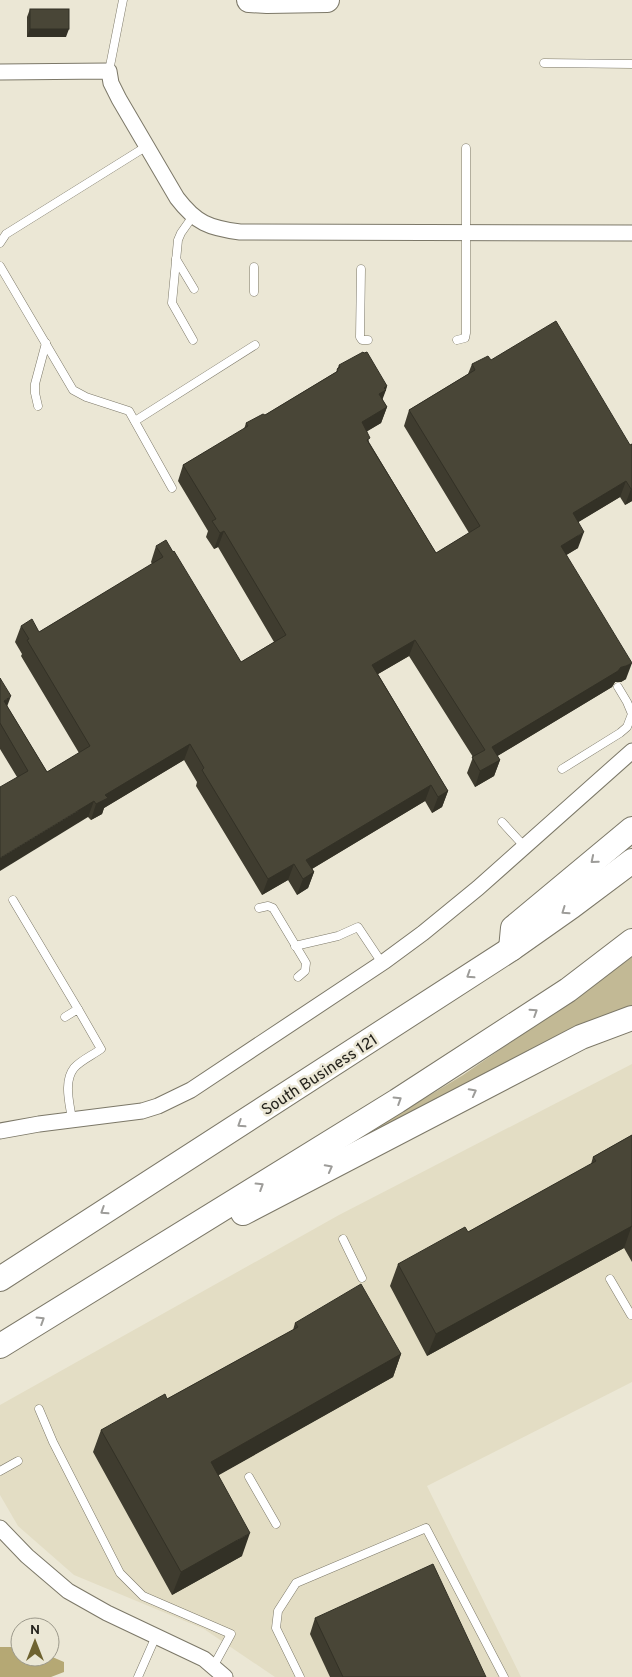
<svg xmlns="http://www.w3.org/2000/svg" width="632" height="1677" font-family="Overpass,sans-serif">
<rect width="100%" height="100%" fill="#ebe7d5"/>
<path fill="#e3ddc4" d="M632,1064V1382L427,1486L521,1677H275L204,1629L74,1575L18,1526L0,1495V1405L339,1215Z"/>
<path fill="#c2b995" d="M632,957V1014L329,1165L351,1143L463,1075L577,997Z"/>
<path fill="#b5a874" d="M0,1647H20V1657H50V1656L64,1662V1672L51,1677H0Z"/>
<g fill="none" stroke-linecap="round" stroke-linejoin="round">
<g stroke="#7c7868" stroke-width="9">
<g id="service">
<path d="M544,63L632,64"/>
<path d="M109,71L123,0"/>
<path d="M193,216L181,233L178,240L172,303L193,340"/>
<path d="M0,243L6,234L147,146"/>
<path d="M176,259L194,289"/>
<path d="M0,266L73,390L86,397L129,411L172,488"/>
<path d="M254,267V292"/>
<path d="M361,269L360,337L362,340H368"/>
<path d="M457,340L465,338L466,333V148"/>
<path d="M38,406L35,393V384L46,343"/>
<path d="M135,421L255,345"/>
<path d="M562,769L620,733L627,727L632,714L627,702L618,687"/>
<path d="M502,822L524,846"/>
<path d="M13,900L78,1009"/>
<path d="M259,908L268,906L273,908L306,963L305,971L298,977"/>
<path d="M295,946L338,936L358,927L382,963"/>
<path d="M65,1017L78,1009L101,1049C93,1055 81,1060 74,1068C63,1082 70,1104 72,1120"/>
<path d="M343,1239L362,1278"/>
<path d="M610,1279L631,1315"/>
<path d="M39,1409L53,1442L120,1573L143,1596L231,1634L213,1667"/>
<path d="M0,1471L18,1461"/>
<path d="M249,1477L276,1524"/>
<path d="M138,1677L156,1636"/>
<path d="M300,1677L276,1628L278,1611L296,1583L426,1528L504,1677"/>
</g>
</g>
<g stroke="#7c7868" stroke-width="17">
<g id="minor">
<path d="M0,72L109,71L111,83L119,99L177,198C196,223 209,228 240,232L632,233"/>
<path d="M0,1131L39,1124L142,1111L158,1106L191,1090L385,961L423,933L478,888L632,751"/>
<path d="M0,1528L27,1556L68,1591L107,1613L204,1659L225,1677"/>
</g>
</g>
<g stroke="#7c7868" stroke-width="26">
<g id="primary">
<path d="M249,0L267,1L327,0"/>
<path d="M511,949L513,928L632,829"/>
<path d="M243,1213L581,1037L632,1018"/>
<path d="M0,1279L511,949L572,906L632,861"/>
<path d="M0,1346L397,1101L568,990L632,941"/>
</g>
</g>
<use href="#service" stroke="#fff" stroke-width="8"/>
<use href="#minor" stroke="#fff" stroke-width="15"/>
<use href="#primary" stroke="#fff" stroke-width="24"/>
</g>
<g fill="#3f3c2f">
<path d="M30,9L66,37H27V17Z"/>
<path d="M491,360L630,445L632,444V501L625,505L620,497L578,522V548L566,555L626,679L621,682H615L612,687L497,756L500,760L494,776L475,787L467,773L473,757L409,656L378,674L448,791L442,807L432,813L425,801L312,869L314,872L308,888L297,895L288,880L262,895L196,786L197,782L184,760L104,808L102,814L91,820L88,817L17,777L0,749V678L7,706L47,772L79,753L21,656L22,654L15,642L21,626L39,632L152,564L151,562L156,546L241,662L274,642L218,547L214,549L206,537L208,531L178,481L183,465L244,429L246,423L265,415L336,372L339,365L387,386L382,399L387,407L381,423L367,431L369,442L436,553L469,533L404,426L409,410L468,374L472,364Z"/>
<path d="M632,1135V1262L624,1248L427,1356L390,1286L398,1264L468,1232L591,1164L593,1157Z"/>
<path d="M295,1323L401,1354L393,1377L218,1475L242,1556L172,1595L93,1452L101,1430L167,1399L293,1330Z"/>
<path d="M315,1618L486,1677H330L310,1634Z"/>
</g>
<g fill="#333126">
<path d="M30,29H69L66,37H27Z"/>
<path d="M387,386L386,390L380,406L379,394Z"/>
<path d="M387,407L381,423L356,438L362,422Z"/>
<path d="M626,481L620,497L567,529L573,513Z"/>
<path d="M631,489H632V501L625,505Z"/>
<path d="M224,531L218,547L214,549L220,533Z"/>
<path d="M584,532L578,548L555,562L561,546Z"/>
<path d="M415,640L409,656L366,681L372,665Z"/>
<path d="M632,663L626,679L621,682H615L612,687L486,763L492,747L621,667Z"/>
<path d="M11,696L5,712L4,701Z"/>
<path d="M190,744L184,760L104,808L102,814L91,820L96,804L105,795Z"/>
<path d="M500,760L494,776L475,787L480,771Z"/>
<path d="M431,785L425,801L300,876L306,860Z"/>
<path d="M448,791L442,807L432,813L438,797Z"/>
<path d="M94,801L88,817L0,871V858Z"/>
<path d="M294,864L288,880L262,895L268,879Z"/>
<path d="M314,872L308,888L297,895L303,879Z"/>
<path d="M632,1225L624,1248L427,1356L436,1334Z"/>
<path d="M401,1354L393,1377L203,1484L211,1462Z"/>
<path d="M250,1533L242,1556L172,1595L181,1572Z"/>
</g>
<g fill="#494637" stroke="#333126">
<rect x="30" y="9" width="39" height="20"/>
<path d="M556,321L630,445L632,444V489H631L626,481L573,513L584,532L561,546L632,663L626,666L621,667L618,671L492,747L500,760L480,771L472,757L485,750L415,640L372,665L448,791L438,797L431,785L306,860L314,872L303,879L294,864L268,879L202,770L204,768L190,744L105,795L108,798L96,804L94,801L0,858V787L28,771L0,723V678L11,696L4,701L47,772L90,746L27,640L29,639L21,626L32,619L39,632L163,557L156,546L166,540L173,552L174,551L241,662L286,635L224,531L220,533L212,521L216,519L183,465L248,426L246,423L263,414L265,415L338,371L337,369L340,367L339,365L363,352L364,353L367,352L387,386L384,388L386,390L379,394L387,407L362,422L370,438L367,440L436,553L480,526L409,410L475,370L472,364L488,356L491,360Z"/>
<path d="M632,1135V1226L436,1334L398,1264L465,1227L468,1232L596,1161L593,1157Z"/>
<path d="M361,1284L401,1354L211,1462L250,1533L181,1572L101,1430L165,1394L167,1399L298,1327L295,1323Z"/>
<path d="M433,1564L486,1677H343L315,1618Z"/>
</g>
<defs><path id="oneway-chevron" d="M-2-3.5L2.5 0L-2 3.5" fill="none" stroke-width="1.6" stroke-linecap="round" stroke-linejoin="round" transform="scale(1.25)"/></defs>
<g stroke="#9d9c99">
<use href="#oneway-chevron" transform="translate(594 860) rotate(140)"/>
<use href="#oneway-chevron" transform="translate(565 911) rotate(145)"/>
<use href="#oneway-chevron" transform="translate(470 975) rotate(147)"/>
<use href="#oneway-chevron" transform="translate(534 1012) rotate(-33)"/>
<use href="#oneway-chevron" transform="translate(473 1092) rotate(-28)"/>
<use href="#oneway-chevron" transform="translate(398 1100) rotate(-32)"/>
<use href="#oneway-chevron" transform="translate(241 1124) rotate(147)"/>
<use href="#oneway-chevron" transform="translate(329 1168) rotate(-28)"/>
<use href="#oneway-chevron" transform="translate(260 1186) rotate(-32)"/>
<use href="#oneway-chevron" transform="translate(104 1211) rotate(147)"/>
<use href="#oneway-chevron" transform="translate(41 1320) rotate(-32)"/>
</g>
<g text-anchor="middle" stroke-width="5" stroke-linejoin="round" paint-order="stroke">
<g font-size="16" fill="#25231d" stroke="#ebe7d5">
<text transform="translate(319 1074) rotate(-33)" y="6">South Business 121</text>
</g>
</g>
<g transform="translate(35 1642)"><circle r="24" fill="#ebe7d5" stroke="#9c998b"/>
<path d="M0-4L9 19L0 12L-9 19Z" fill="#6f6330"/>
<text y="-8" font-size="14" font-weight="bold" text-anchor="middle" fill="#25231d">N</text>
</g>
</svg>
